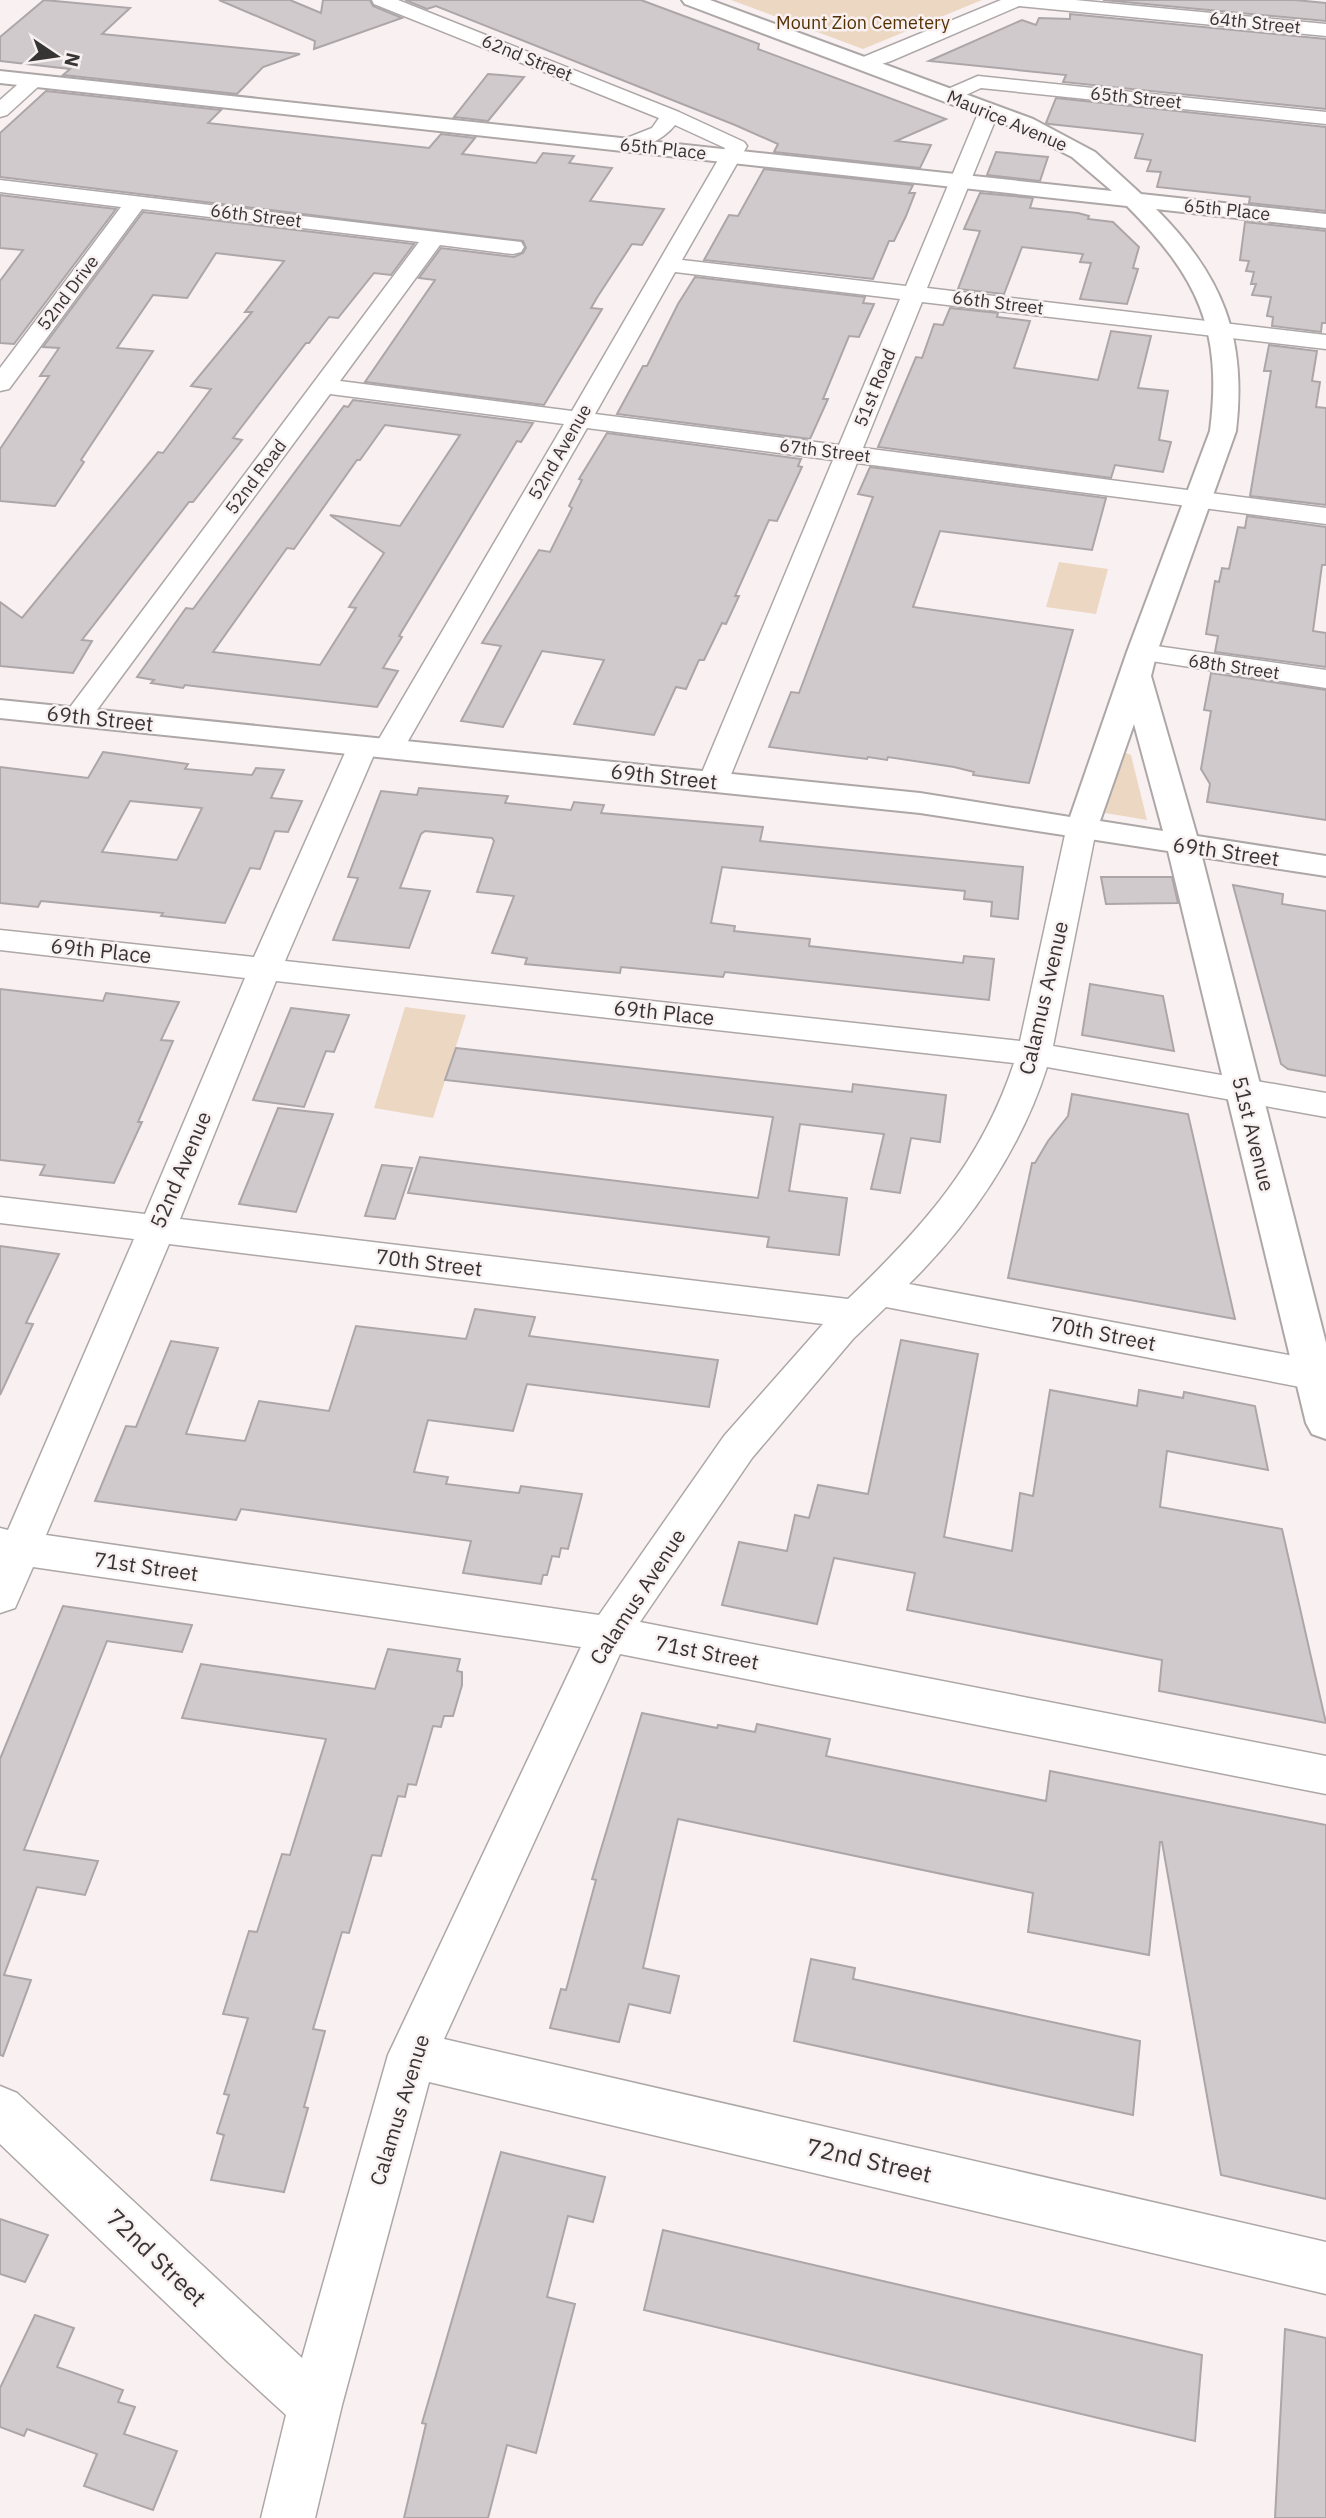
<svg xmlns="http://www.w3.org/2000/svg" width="1326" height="2518" font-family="'IBM Plex Sans',sans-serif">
<rect width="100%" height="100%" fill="#f9f1f1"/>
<g fill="#ecd7c3">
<path d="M731,0H982L863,49Z"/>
<path d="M1059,562L1108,569L1096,614L1046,607Z"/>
<path d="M1124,752L1131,755L1147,820L1105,813Z"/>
<path d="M405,1007L466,1015L433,1118L374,1108Z"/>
</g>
<g fill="#d0cacd" stroke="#aca6a9" stroke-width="2" fill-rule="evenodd">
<path d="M44,0L130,8L102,34L300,54L263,67L237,94L63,75L70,69L0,61V37Z"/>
<path d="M219,0H290L321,13L323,0H370L373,6L402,18L314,49L315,41Z"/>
<path d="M405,0H641L759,44L758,49L946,119L896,141L931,145L920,168L774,152L778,144L735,125L436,6L427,9Z"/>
<path d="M1103,0H1295L1326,3V21Z"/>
<path d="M1070,14L1326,39V109L1063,82L1066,75L929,61L1022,20L1036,25L1039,18L1070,19Z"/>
<path d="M488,74L524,77L488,121L454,117Z"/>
<path d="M46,91L221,110L208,123L429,148L441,134L475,138L462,154L536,163L543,153L574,156L569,163L612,168L590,201L664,209L642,245L632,244L598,296L591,308L602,309L544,405L365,382L435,280L419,278L441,248L514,257L523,253L526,248L523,241L0,177V133Z"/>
<path d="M1056,98L1326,127V211L1249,203L1250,197L1157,187L1161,172L1147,171L1151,160L1135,158L1143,134L1049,124L1046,123Z"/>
<path d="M996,152L1048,157L1040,181L987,175Z"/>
<path d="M764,169L913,185L909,193H915L906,216L894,241H889L873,279L704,260L729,215L738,216Z"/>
<path d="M980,193L1033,198L1030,208L1078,213L1089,216L1088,219L1113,222L1139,247L1133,268L1138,269L1127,304L1080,299L1091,263L1080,262L1083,254L1022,247L1004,294L958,289L980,231L964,229Z"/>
<path d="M0,195L116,209L14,344L0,343V281L23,250L0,248Z"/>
<path d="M143,212L414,244L391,275L374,273L338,318L329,317L309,343H306L233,438L242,440L193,502H189L82,640L92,641L73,673L0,666V602L22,618L158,452L163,453L211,389L191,386L252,312H245L284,261L216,253L187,298L153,295L117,348L153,351L81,460L84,462L55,506L0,501V449L49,376H40L59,348L43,347Z"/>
<path d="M1245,222L1326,231V323H1322L1321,332L1272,326L1273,317L1267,316L1271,297L1252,295L1256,284H1251L1254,272L1246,271L1249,261L1240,260Z"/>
<path d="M695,277L865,297L863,303L874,304L859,337L849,336L823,399H828L810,439L617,414L643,366H647L678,304Z"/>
<path d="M950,308L998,313L997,317L1030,321L1014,368L1098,380L1111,331L1151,336L1138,388L1168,391L1159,440L1171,442L1163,472L1115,465L1111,478L878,447L916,357L922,358L934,324L943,325Z"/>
<path d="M1269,345L1317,351L1312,381L1320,382L1316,407L1326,408V505L1250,496L1271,371H1264Z"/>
<path d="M353,400L533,423L521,442L517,441L399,636L402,637L383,668L398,671L377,707L185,685L183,688L151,683L154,680L137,677L186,608L193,609L344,406L348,407ZM385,425L460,435L400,526L330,515L384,553L349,607L356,608L320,665L213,652L287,548L294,549L357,460H360Z"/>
<path d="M607,433L801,459L798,466L802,467L777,521L769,520L735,596H739L726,624L722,623L704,660H699L686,689L676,687L654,735L574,724L604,660L542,651L503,727L461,721L501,646L482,643L539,550L550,552L572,508L569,506L582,480L579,479Z"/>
<path d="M870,467L1106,498L1092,550L940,531L913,607L1073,630L1029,783L973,775L974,772L954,767L888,757L887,760L868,757L867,759L769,747L791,692L799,693L873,497L858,494Z"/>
<path d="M1247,516L1326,527V565H1322L1313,631L1326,633V667L1215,652L1218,636L1206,634L1215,581L1219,582L1222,568L1229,569L1238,527L1245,528Z"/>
<path d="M1211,673L1326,690V820L1207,802L1210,784L1201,769L1211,711L1204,710Z"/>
<path d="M103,752L188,764L185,769L252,775L256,768L284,770L271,798L302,801L288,832L275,831L260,869L250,868L225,923L161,916L163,913L41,901L38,907L0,903V767L88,778ZM130,801L202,808L177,860L102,852Z"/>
<path d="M419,788L508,796L505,803L571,810L574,802L604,805L601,813L763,827L760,841L1023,867L1018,919L991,916L992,902L964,899L965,891L722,867L711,923L735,926L734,931L810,939L809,946L963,963L964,956L994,959L989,1000L725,972L723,977L621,967L620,973L525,964L527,958L492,953L514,896L477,892L494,841L492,838L425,831L421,834L400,888L430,891L409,948L333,940L358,878L348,877L381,791L417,795Z"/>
<path d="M1101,877H1172L1178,903L1106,904Z"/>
<path d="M1233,885L1283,894L1282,904L1326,911V1076L1288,1069L1281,1064Z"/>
<path d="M1090,984L1163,996L1174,1051L1082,1035Z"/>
<path d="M0,989L103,1001L106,993L179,1002L161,1040L173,1041L138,1122H142L114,1183L40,1175L45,1165L0,1160Z"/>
<path d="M291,1008L349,1015L334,1052L326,1051L304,1107L253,1100Z"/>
<path d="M456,1048L852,1092L853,1084L946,1095L940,1142L911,1138L900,1193L871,1189L884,1134L800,1124L789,1191L847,1198L839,1255L767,1247L769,1237L408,1193L420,1157L758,1198L773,1117L445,1080Z"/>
<path d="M1072,1094L1188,1114L1235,1319L1008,1278L1032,1163H1035L1048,1141L1068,1116Z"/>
<path d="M278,1108L333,1114L296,1212L239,1204Z"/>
<path d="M382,1165L412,1168L395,1219L365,1216Z"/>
<path d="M0,1246L59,1254L26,1323L33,1324L0,1395Z"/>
<path d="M475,1309L535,1317L529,1336L718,1360L709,1407L527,1384L513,1431L428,1420L414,1472L448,1477L446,1484L519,1493L521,1486L582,1494L568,1549L561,1548L559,1557L552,1556L547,1575H543L541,1584L463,1573L471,1541L241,1509L236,1520L95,1501L126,1426L136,1427L171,1341L218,1348L186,1434L245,1441L259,1401L329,1411L356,1326L466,1339Z"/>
<path d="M901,1340L978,1354L944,1537L1012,1551L1020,1493L1033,1496L1050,1390L1137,1406L1139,1390L1183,1398L1184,1392L1255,1406L1268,1470L1167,1451L1160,1507L1282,1529L1326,1723L1159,1691L1162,1660L907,1610L915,1573L834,1558L817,1624L722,1605L739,1542L787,1551L795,1515L809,1518L818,1485L868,1494Z"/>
<path d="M63,1606L192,1625L182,1652L107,1641L24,1850L98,1861L85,1895L37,1887L4,1975L31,1980L3,2056L0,2055V1759Z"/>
<path d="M388,1649L460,1659L457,1671L462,1672V1685L453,1716H444L441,1727L433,1726L416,1785L408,1784L405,1797L398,1796L381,1856L372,1855L349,1933L342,1932L313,2029L325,2031L304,2107L308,2108L284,2192L211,2180L224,2135L217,2133L229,2095L224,2094L248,2018L223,2014L249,1931L257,1932L282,1854L290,1855L326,1739L182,1718L201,1664L375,1689Z"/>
<path d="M642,1713L717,1728L718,1725L755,1732L757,1724L830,1739L826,1756L1046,1801L1050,1771L1326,1825V2199L1221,2175L1162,1842H1160L1149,1955L1028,1932L1033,1893L678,1819L643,1968L679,1976L670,2013L629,2004L619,2042L550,2028L561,1989L566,1990L596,1880L592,1879Z"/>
<path d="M811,1959L855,1968L853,1979L1140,2041L1133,2115L794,2041Z"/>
<path d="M501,2152L605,2177L593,2222L568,2216L547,2297L575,2304L536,2453L507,2445L488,2518H404L426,2424L422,2423Z"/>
<path d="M0,2219L48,2235L25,2282L0,2274Z"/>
<path d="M663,2230L1202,2355L1195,2441L644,2310Z"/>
<path d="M35,2315L74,2328L57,2367L123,2390L118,2402L135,2407L124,2434L177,2451L153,2510L84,2486L97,2454L27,2429L24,2436L0,2427V2388Z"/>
<path d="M1285,2329L1326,2338V2518H1275Z"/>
</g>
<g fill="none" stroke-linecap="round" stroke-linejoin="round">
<g stroke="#aea7a7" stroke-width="3">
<g id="minor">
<path d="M372,0H398L679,112L744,142L747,146L682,260L906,286L979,111L982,107H996L999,111L927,288L1326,335V349L922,302L863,448L1326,508V524L857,463L728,782L724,788L713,791L702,788L698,782L833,460L587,428L404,748L399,754L389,757L379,754L376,750L285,961L1020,1041L1066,830L1070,823L1081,821L1092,823L1096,830L1053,1046L1326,1093V1117L1047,1067C1021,1149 970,1224 909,1284L1326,1362V1392L886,1307L853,1339L752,1458L640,1622L1326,1756V1794L620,1654L444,2039L1326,2242V2294L429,2082L342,2405L315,2518H261L286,2415L228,2362L0,2144V2086L17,2093L302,2358L388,2055L581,1647L33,1567L15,1608L0,1613V1528L8,1530L134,1239L0,1223V1197L145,1214L245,978L0,950V930L254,957L348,746L353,740L363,737L373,740L376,744L564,424L330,394L88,722L78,725L68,722L64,716L68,710L419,242L142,209L9,389L0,391V368L121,207L0,192V180L521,242L524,247L521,252L513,254L440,245L340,381L572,411L725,148L675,125C664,139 637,154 619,149L616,145L619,141L652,128L659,118L374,4ZM675,272L900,299L839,445L595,414ZM276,981L1014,1063C981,1163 922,1228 848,1299L180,1219ZM169,1244L823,1324L724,1436L599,1615L46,1535Z"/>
<path d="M1001,0H1075L1326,24V36L1019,6L891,61L863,70L853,64L856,60Z"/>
<path d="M33,75L40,77L43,81L40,85L7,115L0,117V100L26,77Z"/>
<path d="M978,76L1326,112V124L981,88L955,100H941L938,96L941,92Z"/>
<path d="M1142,644L1326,670V688L1132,658L1128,652L1132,646Z"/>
</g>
</g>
<g stroke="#aea7a7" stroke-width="4">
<path id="tertiary" d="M682,0H710L1033,119L1095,152L1141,194L1326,214V228L1156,209C1223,276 1247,338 1236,431L1157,652L1151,676L1197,836L1326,856V876L1202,857L1326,1343V1439L1312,1434L1306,1423L1168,851L920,813L0,718V700L920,793L1070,817L1127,652L1210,431C1223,330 1198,277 1127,206L0,83V71L1112,191L1072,157L1017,129L685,4ZM1134,724L1163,831L1100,821Z"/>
</g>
<use href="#minor" fill="#fff" fill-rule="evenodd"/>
<use href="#tertiary" fill="#fff" fill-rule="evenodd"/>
</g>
<g text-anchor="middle" stroke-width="5" stroke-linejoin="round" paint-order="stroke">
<g font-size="18" fill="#543102" stroke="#f9f1f1">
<text x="863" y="29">Mount Zion Cemetery</text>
</g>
<g font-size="18" fill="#373434" stroke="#f9f1f1">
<text transform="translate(1255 23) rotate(6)" y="6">64th Street</text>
<text transform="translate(527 58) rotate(22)" y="6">62nd Street</text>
<text transform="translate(1136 98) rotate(6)" y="6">65th Street</text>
<text transform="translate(1007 121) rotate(23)" y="6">Maurice Avenue</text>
<text transform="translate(663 149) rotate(6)" y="6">65th Place</text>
<text transform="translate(1227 210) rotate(6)" y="6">65th Place</text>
<text transform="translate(256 216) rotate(7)" y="6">66th Street</text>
<text transform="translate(68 293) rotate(-53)" y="6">52nd Drive</text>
<text transform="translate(998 303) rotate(7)" y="6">66th Street</text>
<text transform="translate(875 388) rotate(-68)" y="6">51st Road</text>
<text transform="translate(825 451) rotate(7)" y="6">67th Street</text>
<text transform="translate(560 452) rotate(-60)" y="6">52nd Avenue</text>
<text transform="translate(256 477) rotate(-53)" y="6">52nd Road</text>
<text transform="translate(1234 667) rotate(8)" y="6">68th Street</text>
</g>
<g font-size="21" fill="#373434" stroke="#f9f1f1">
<text transform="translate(100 719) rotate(6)" y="7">69th Street</text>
<text transform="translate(664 777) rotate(6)" y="7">69th Street</text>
<text transform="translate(1226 852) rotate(8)" y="7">69th Street</text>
<text transform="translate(101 951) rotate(6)" y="7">69th Place</text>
<text transform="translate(1044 998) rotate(-77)" y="7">Calamus Avenue</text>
<text transform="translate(664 1013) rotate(6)" y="7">69th Place</text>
<text transform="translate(1253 1134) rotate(76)" y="7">51st Avenue</text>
<text transform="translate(181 1170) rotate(-67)" y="7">52nd Avenue</text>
<text transform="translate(429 1263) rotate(7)" y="7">70th Street</text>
<text transform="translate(1103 1334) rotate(11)" y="7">70th Street</text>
<text transform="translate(146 1567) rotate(8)" y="7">71st Street</text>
<text transform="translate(638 1597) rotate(-57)" y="7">Calamus Avenue</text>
<text transform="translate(707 1653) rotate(11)" y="7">71st Street</text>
<text transform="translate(400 2110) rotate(-73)" y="7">Calamus Avenue</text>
</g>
<g font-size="24" fill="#373434" stroke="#f9f1f1">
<text transform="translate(869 2161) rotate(13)" y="8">72nd Street</text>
<text transform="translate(156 2258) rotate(44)" y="8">72nd Street</text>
</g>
</g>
<g transform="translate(56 56) rotate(103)" stroke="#f9f1f1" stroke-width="5" paint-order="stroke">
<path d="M0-5L12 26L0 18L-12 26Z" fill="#373434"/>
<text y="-10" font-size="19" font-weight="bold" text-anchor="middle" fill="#373434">N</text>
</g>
</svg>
